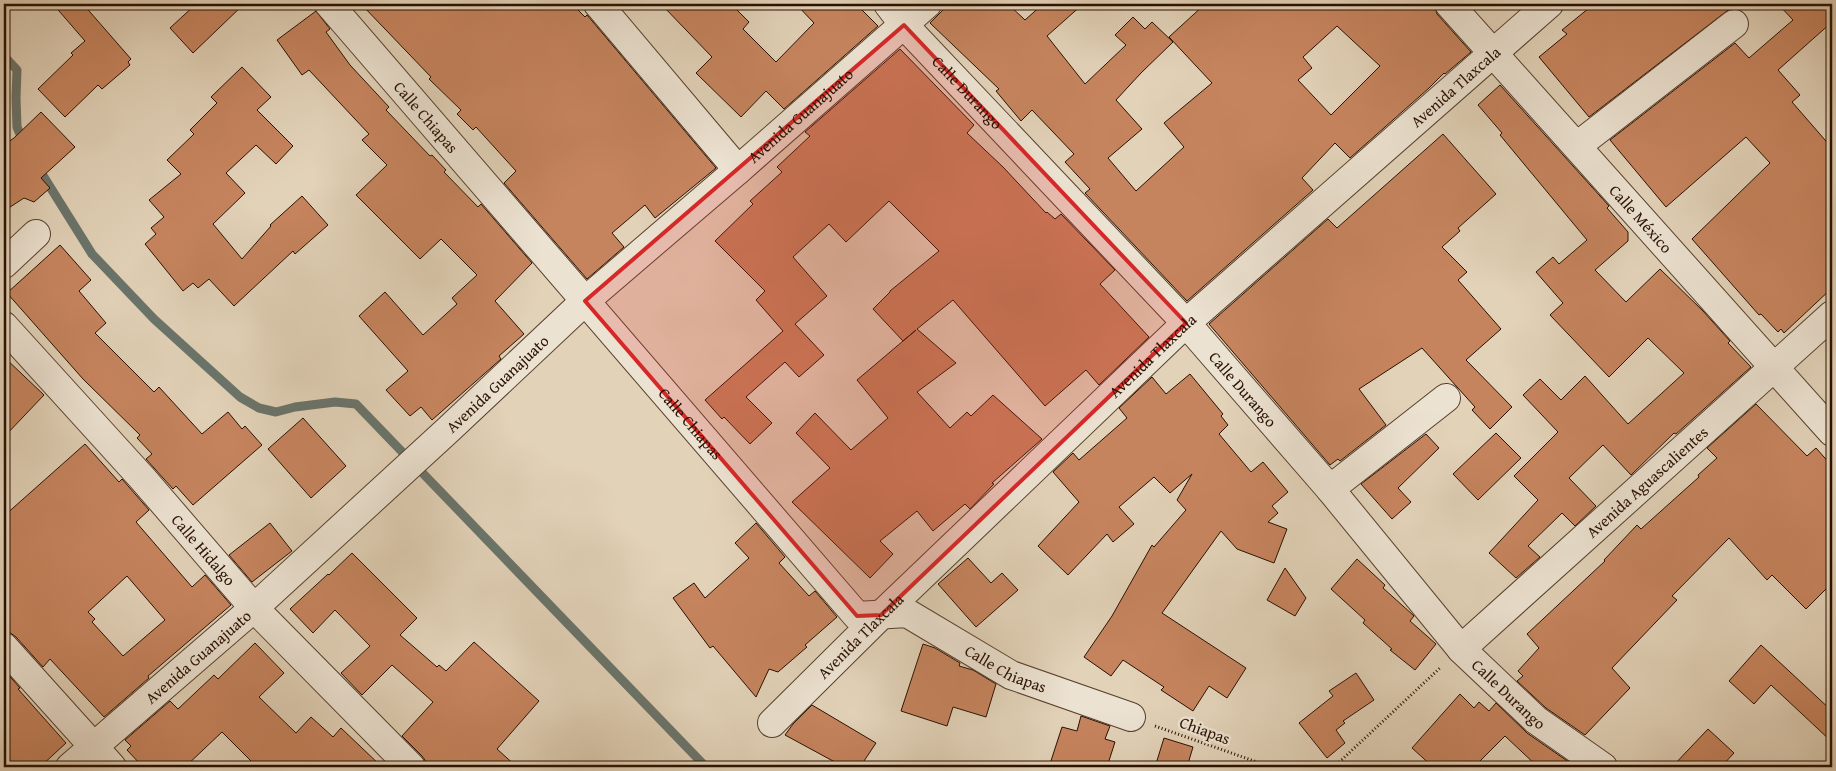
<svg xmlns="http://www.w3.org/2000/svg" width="1836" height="771" font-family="'Gentium Book Plus',serif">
<rect width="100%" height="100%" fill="#e2d2b8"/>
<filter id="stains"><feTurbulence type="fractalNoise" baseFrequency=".004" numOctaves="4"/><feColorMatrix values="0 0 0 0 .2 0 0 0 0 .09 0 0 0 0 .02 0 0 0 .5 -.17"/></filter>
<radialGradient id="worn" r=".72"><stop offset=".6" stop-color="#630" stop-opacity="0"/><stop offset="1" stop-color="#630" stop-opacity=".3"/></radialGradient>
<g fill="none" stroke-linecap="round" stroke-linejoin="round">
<g stroke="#6a746b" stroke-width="9">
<path d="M4,56L17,70L16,98L17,127L24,144"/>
<path d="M37,166L92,254L154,319L240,397L259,408L276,412L295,407L335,402L356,404L706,767"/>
</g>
</g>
<g fill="#c6845e" stroke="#291000" fill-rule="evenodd">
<path d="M53,4H83L131,59L128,62L130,65L102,89L98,85L65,117L38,89L73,55L71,53L85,41Z"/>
<path d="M196,4H244L193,53L170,28Z"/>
<path d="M361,4H572L585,17L587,15L716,168L655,218L645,205L612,233L624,247L587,279L504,183L516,171L476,127L473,130L457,114L461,110L429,79L431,77Z"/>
<path d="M661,4H731L749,22L743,29L776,62L814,23L796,4H856L878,26L784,109L766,91L741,117L696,73L712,57Z"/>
<path d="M949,4H1008L1025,20L1043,4H1083L1047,36L1085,84L1126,45L1115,35L1133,17L1145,29L1152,22L1173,42L1141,73L1116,100L1142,129L1108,158L1136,191L1184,147L1164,123L1212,83L1169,37L1205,4H1434L1437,14L1471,52L1445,74L1444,73L1429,88L1350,158L1335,143L1302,178L1313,190L1187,301L1085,193L1090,189L1065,162L1074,154L1032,110L1021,121L996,91L999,89L930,23ZM1337,26L1380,66L1331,115L1298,80L1312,68L1303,57Z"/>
<path d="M1594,4H1736L1589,117L1539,57L1567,34L1562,30Z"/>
<path d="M1778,4H1832V22L1778,70L1800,95L1792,102L1832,148V288L1784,333L1781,329L1778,332L1761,314L1759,315L1692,239L1770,163L1746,137L1666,207L1610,140L1735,43L1749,58L1793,20Z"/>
<path d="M316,11L330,29L326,32L350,65L389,107L386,110L430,156L432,155L446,170L444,172L478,207L481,204L532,263L495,301L524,334L499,356L501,359L432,420L421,407L410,416L386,390L408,371L359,316L385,292L423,335L457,304L452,298L477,275L441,239L420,259L356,195L387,165L362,140L369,134L309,70L302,75L277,40Z"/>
<path d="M900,49L974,125L967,133L1003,167L1046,213L1047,212L1055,219L1061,214L1115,270L1100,284L1149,337L1099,385L1086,370L1045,406L953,300L917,329L956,363L917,392L950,428L967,412L971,416L993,395L1042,439L992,483L994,484L970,509L965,504L933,531L917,511L880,541L893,554L870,578L792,502L830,468L796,433L815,413L851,450L888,418L857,380L916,330L903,341L873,309L890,292V291L939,251L889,201L846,242L829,224L793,257L827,296L795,324L824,355L799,377L785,362L746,397L772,423L750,444L724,417L722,419L705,400L783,331L756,300L765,291L715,241L753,204L750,201L782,172L777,167L810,136L805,132Z"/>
<path d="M242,67L271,97L257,110L293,146L276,164L256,145L226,173L245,193L213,224L242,259L271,226L270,225L302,196L328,225L295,254L293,251L234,306L209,279L198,288L193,283L183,291L145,244L156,234L151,228L164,217L149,200L181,174L167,160L194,134L190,130L217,103L211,97Z"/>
<path d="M1500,85L1609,206L1607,208L1628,232V241L1595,270L1626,302L1660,269L1703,311L1730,341L1728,343L1751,367L1676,434L1674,433L1631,475L1603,445L1569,478L1596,506L1575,526L1562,513L1528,546L1540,557L1516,578L1489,553L1538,500L1514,476L1558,432L1523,395L1540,379L1561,400L1585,376L1628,424L1684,373L1648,338L1609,377L1550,315L1563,303L1536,272L1553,257L1559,264L1587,240L1500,135L1502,133L1478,105Z"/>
<path d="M41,112L75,147L41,178L50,188L34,202L24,198L4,211V145L14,138Z"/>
<path d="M1443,134L1496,194L1458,228L1460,231L1442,247L1467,272L1458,280L1501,329L1466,360L1512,407L1490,429L1472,410L1475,407L1422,348L1359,389L1386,425L1340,461L1338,459L1330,465L1209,324L1328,219L1337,228Z"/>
<path d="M60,245L91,280L79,291L106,323L95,333L154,392L159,387L202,434L228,412L242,429L245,426L262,445L193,505L176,486L173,489L146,459L152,454L137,438L140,435L83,379L7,293Z"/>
<path d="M4,357L44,395L4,437Z"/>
<path d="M1190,374L1223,414L1221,416L1228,425L1219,434L1251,472L1263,462L1288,492L1272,506L1278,513L1268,522L1287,529L1274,563L1237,549L1221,531L1162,613L1246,668L1227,698L1209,686L1193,711L1161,690L1164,687L1123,660L1111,676L1084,657L1112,616L1152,545L1154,547L1186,510L1177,500L1192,474L1170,493L1154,477L1119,507L1134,524L1113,542L1107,534L1068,575L1038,546L1079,502L1053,472L1073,453L1079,460L1127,418L1119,408L1152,377L1166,394Z"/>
<path d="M1756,404L1807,456L1816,448L1832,466V583L1806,609L1772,575L1767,580L1729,538L1672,596L1677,600L1612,668L1630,688L1585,735L1546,708L1517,681L1523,676L1518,671L1539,648L1527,634L1605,561L1604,560L1637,525L1641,529L1699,477L1698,475L1717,458L1707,448Z"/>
<path d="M303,418L346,466L311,498L268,449Z"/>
<path d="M1496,433L1521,458L1478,500L1453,474Z"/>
<path d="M1426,434L1439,448L1398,488L1411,502L1392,519L1361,484Z"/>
<path d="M85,444L119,482L122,479L149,510L136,522L192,587L205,575L231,605L148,676L149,678L104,717L50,659L43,667L16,637L9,632H4V516ZM127,576L165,620L123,656L92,622L95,619L88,612Z"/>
<path d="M270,523L292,551L252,582L229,555Z"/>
<path d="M756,523L785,557L779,563L809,596L815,591L837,617L805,645L807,647L778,672L769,669L756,697L713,646L710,648L673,598L694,583L705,598L749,558L735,543Z"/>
<path d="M352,553L417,618L400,635L437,667L439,665L446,671L474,642L539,701L497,749L517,767H430L422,756L402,736L433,702L392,665L362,695L341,673L370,646L335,610L313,633L290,609L328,574L329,575Z"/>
<path d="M968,558L991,583L1002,573L1018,590L976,627L938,584Z"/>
<path d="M1357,559L1385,585L1383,588L1413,615L1414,616L1410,621L1436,644L1415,670L1390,650L1392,649L1363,623L1365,620L1331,589Z"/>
<path d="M1285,568L1306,598L1295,616L1267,600Z"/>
<path d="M255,643L284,673L259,697L296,733L311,717L333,737L341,728L382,767H257L222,732L185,767H143L127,750L131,746L125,740L170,701L178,709L214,675L218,679Z"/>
<path d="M923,644L935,648L960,663L959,666L973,670L996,684L986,717L953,707L947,726L901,711Z"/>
<path d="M1761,645L1832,711V742L1771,685L1754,704L1729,681Z"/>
<path d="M4,670L20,688L18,689L66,743L40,767H4Z"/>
<path d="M1356,673L1374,700L1343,721L1345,723L1336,730L1345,743L1327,758L1299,723L1333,696L1329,691Z"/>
<path d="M1460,694L1474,708L1479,702L1489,711L1496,703L1527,733L1576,767H1538L1505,736L1474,767H1433L1412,748Z"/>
<path d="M812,705L876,743L860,767H844L785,735L793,724Z"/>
<path d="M1081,716L1110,726L1105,739L1115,742L1107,767H1049L1062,727L1077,731Z"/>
<path d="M1708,729L1734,753L1721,767H1672Z"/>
<path d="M1164,738L1193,747L1187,767H1155Z"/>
</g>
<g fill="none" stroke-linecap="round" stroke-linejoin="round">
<g stroke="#57402e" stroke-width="30">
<g id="minor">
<path id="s1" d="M329,4L857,616L907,613L1011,675L1131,717"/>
<path d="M598,4L738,170"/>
<path id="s2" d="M888,4L904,25L1186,323L1330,489L1461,649L1536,720L1603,767"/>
<path id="s3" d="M1449,4L1832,432"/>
<path d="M1577,146L1734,24"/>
<path d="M4,264L36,234"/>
<path id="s4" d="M4,326L143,479L254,608L411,767"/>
<path d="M1330,489L1446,398"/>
<path d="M4,647L112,767"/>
<path id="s5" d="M1461,649L1832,315"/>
<path id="s6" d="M772,723L881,615L1186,323L1549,4"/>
<path id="s7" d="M70,767L254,608L449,429L585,301L738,170L927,4"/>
</g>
</g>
<g stroke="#291000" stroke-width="3" stroke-dasharray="1 2.5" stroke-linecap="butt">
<path d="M1155,726L1271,767"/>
<path d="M1334,767L1441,667"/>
</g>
<use href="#minor" stroke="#ece2d1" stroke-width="28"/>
</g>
<path fill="#d62828" fill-opacity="0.2" stroke="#d62828" stroke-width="4" stroke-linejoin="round" d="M904,25L1186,323L881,615L857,616L585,301Z"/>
<g text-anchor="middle" stroke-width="5" stroke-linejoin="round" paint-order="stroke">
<g font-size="16" fill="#291000" stroke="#ece2d1">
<text dy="6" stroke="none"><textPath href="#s6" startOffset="934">Avenida Tlaxcala</textPath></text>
<text dy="6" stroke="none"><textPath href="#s2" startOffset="119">Calle Durango</textPath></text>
<text dy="6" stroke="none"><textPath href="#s7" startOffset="979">Avenida Guanajuato</textPath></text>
<text dy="6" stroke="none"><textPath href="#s1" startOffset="149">Calle Chiapas</textPath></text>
<text dy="6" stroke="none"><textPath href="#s3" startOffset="288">Calle México</textPath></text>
<text dy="6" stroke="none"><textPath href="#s6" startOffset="529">Avenida Tlaxcala</textPath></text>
<text dy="6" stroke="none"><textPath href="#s7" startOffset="574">Avenida Guanajuato</textPath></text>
<text dy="6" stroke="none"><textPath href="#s2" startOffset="524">Calle Durango</textPath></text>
<text dy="6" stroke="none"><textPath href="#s1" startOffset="554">Calle Chiapas</textPath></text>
<text dy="6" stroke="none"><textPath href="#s5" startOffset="250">Avenida Aguascalientes</textPath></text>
<text dy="6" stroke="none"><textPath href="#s4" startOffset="300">Calle Hidalgo</textPath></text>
<text dy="6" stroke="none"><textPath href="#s6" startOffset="124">Avenida Tlaxcala</textPath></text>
<text dy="6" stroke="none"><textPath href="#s7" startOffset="169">Avenida Guanajuato</textPath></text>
<text dy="6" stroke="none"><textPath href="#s1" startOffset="972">Calle Chiapas</textPath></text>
<text dy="6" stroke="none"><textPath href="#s2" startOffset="929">Calle Durango</textPath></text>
<text transform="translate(1205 730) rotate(20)" y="6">Chiapas</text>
</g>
</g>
<rect width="1836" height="771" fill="none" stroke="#e2d2b8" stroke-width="20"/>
<rect x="5" y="5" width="1826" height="761" fill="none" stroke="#291000" stroke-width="2.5"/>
<rect x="10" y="10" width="1816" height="751" fill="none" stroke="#291000"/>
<rect width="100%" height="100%" filter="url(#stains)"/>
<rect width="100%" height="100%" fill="url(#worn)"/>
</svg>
